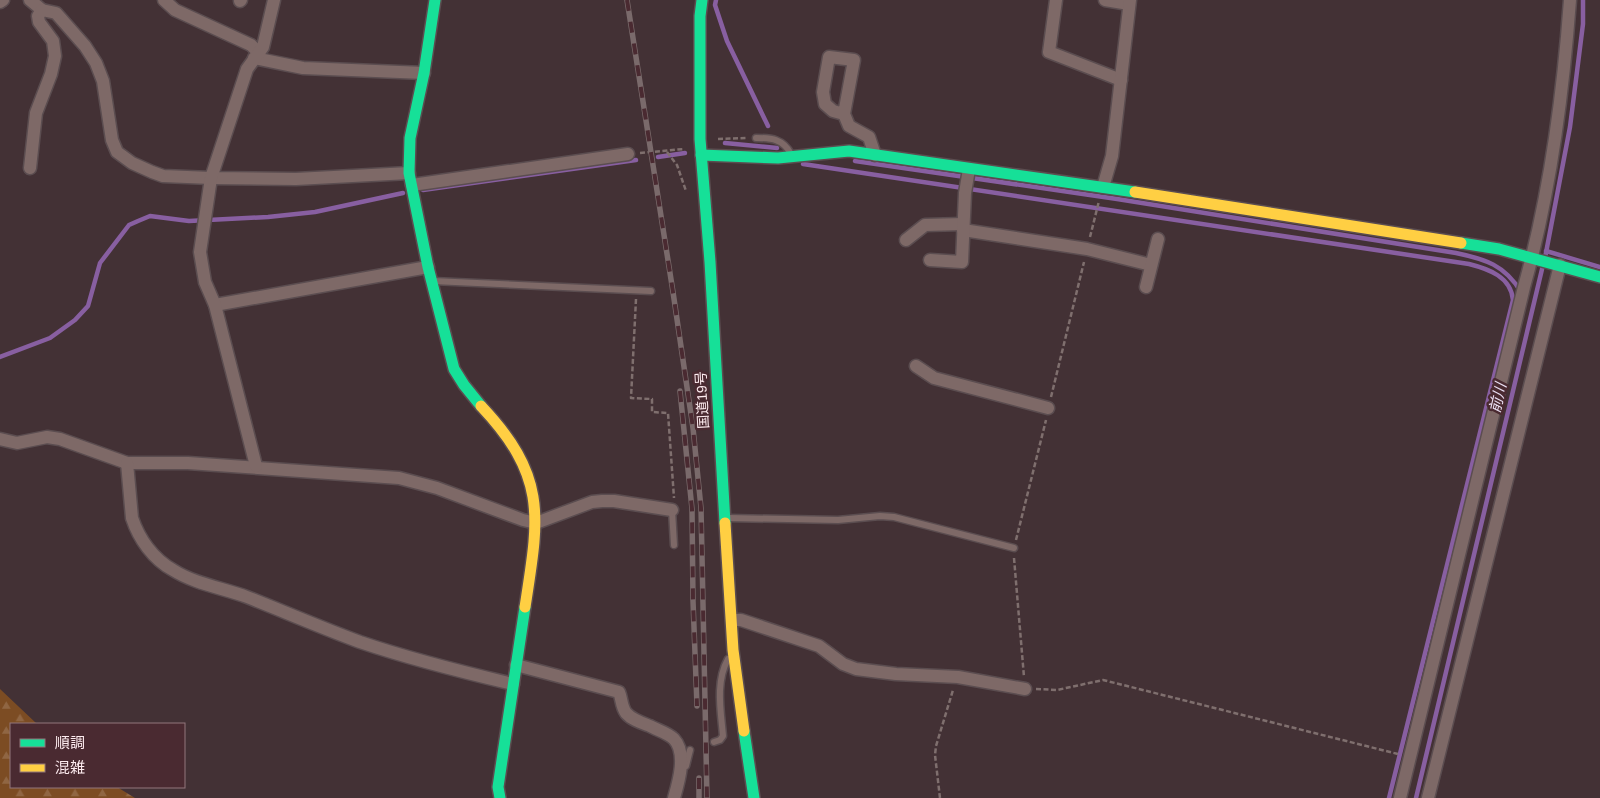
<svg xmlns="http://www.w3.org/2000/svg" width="1600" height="798" font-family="Arial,'Noto Sans JP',sans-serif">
<defs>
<pattern id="forest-firs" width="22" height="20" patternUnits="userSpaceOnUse" patternTransform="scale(1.25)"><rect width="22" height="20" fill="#7c4c23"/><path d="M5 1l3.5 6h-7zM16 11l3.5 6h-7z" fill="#906643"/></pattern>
</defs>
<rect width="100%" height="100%" fill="#433135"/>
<path fill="url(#forest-firs)" d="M0,689L37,724H11V787H117L135,798H0Z"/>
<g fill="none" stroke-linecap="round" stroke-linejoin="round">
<g stroke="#885fa1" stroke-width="4.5">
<path d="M716,0L715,5L727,41L768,126"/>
<path d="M725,143L777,148"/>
<path d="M658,157L685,153"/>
<path d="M855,161L1117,199L1456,253C1485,259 1505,265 1521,292"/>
<path d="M803,164L1469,264C1489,269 1511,277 1513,300L1389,798"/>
<path d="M423,190L636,160"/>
<path d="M1546,251L1600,267"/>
<path d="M1545,258L1570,127L1583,24V0"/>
<path d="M0,357L50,338L75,320L88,306L100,263L129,225L138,221L150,216L189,221L268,217L315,212L403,193"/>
<path d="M1416,798L1543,265"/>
</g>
<g stroke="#5b4d50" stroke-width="9">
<g id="lane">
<path d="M756,138C772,138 783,139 791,154"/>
<path d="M433,281L651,291"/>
<path d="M672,510L674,545"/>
<path d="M729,518L838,520L880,516L894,517L1014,548"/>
<path d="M714,742L720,740L723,736C721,712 715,682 728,659"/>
<path d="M686,766L690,750"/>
</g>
</g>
<g stroke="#5b4d50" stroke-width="15">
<g id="street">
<path d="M30,0L42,10"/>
<path d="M164,0L175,10L251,45L258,52"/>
<path d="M1056,0L1049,52L1121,80"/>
<path d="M1105,0L1129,4"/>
<path d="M240,1L241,0"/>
<path d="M0,2L3,0"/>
<path d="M254,58L303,68L424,73"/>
<path d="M844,114L833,111L825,104L823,92L829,57L854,60L844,114L849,126L869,137L875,155"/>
<path d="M30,168L36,113L51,74L55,56L53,41L39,22L38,16L42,10L56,13L85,46L96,63L103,81L112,140L117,152L132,163L152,172L163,176L211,178L296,179L409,173"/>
<path d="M412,185L628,154"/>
<path d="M1103,187L1112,156L1130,0"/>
<path d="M963,230L1087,249L1151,265"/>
<path d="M906,240L925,225L963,224"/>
<path d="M930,260L962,262L965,193L969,169"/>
<path d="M1146,287L1158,239"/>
<path d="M215,305L428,267"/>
<path d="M916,366L934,378L1048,408"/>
<path d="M0,439L17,443L47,437L60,439L127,463H188L399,478L437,488L523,520L536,523L592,502L602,501H614L672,510"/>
<path d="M127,463L132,518C139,539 153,559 173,570C195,584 223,588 247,597C285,612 322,628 360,642C410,659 462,672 513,684"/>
<path d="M256,466L215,305L205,282L200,252L211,178L247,69L263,47L274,0"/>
<path d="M732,620H741L819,646L843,664L856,669L896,674L958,677L1025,689"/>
<path d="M516,665L619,692C622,699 621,706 626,713C632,720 642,723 650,726C657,730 668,733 674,739C687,753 679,781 674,798"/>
<path d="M1400,798L1524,287C1550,194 1563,96 1570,0"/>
<path d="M1428,798L1560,265"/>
</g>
</g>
<g stroke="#5b4d50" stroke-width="14">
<g id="fast">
<path d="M435,0L424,73L410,138L409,173L428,267L454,369L464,385L481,406"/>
<path d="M702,0L700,16V139L710,262L725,523"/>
<path d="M701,155L778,158L849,151L1135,192"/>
<path d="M1461,243L1499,249L1600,277"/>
<path d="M744,731L754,798"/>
<path d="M500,798L498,787L525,607"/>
</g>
</g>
<g stroke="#5b4d50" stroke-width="14">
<g id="slow">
<path d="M1135,192L1461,243"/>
<path d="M481,406C548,477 539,517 525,607"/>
<path d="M725,523L733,650L744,731"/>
</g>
</g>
<g stroke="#7f6f6e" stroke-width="2.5" stroke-dasharray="5 2.5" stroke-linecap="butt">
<path d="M718,139L748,138"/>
<path d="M667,152L677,165L686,191"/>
<path d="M640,153L684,149"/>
<path d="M1090,237L1099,201"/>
<path d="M636,299L631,398L652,399V412L668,413L674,498"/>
<path d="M1051,397L1084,262"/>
<path d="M1016,540L1046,420"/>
<path d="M1014,558L1024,677"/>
<path d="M1036,689L1057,690L1103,680L1398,754"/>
<path d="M940,798L935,755L936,746L953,690"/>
</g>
<use href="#lane" stroke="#7e6967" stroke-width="6"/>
<use href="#street" stroke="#7e6967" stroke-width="12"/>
<use href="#fast" stroke="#16e098" stroke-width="11"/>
<use href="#slow" stroke="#ffcf43" stroke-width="11"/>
<g stroke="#7a6a6b" stroke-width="5.5">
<g id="rail">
<path d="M627,0L673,292L693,428L701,508L707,798"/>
<path d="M680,391L692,509L693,601L697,706"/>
<path d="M699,778V798"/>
</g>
</g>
<use href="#rail" stroke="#4a2a31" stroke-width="4" stroke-dasharray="11" stroke-linecap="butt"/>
</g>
<g text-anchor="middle" stroke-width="5" stroke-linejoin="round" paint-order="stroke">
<g font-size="14" fill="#fdebef" stroke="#4a2a31">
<text transform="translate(702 400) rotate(-93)" y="5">国道19号</text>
</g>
<g font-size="15" font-style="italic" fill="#eadff3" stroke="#4a2a31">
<text transform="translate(1498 398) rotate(-77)" y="5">前川</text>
</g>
</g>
<rect x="10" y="723" width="175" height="65" fill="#4a2a31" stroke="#92777d"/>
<rect x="20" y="739" width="25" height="8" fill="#16e098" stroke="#92777d"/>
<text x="55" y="748" font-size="15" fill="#fdebef">順調</text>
<rect x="20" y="764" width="25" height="8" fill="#ffcf43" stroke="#92777d"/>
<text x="55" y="773" font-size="15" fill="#fdebef">混雑</text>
</svg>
